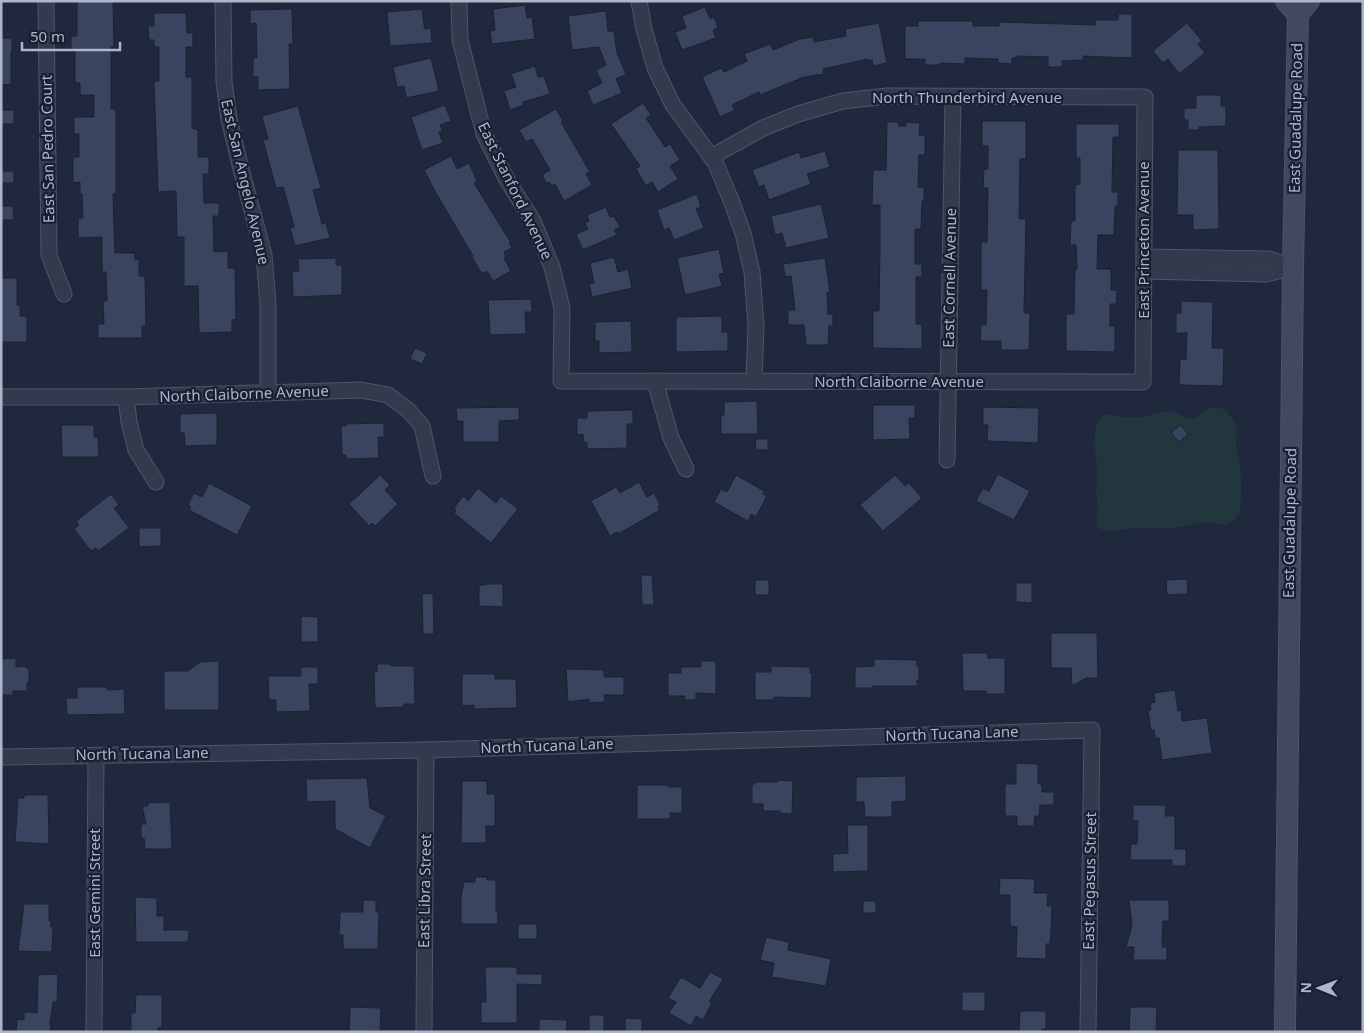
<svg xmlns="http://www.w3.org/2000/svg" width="1364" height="1033" font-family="'Noto Sans',sans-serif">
<rect width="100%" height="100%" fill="#20283d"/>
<path fill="#22363e" d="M1216,407L1225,410L1230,415L1237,427L1236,445L1241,475V500L1239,515L1235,519L1225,525L1203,522L1174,528H1137L1107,531L1098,528L1096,524L1098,506L1096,491L1098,471L1094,446L1095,435L1096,426L1101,417L1107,414C1119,417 1130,419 1143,417C1152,416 1160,410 1170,412C1178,413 1185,418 1193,419L1209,408Z"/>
<g fill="#3b445e" stroke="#1b2134">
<path d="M77,1H113L114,47H111V109H116V194H113L115,253H135V260L139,259V276H145L146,326H142V338H98V324H104L103,301H107L106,272H102V237L78,238V218H83L82,194H80V182L73,183V157H79V134H74V117H94V95H80V83H75V50H71V36H77Z"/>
<path d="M525,5L527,18L532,17L535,39L492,44L490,31L495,30L493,9Z"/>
<path d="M705,7L710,19L714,17L718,28L713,30L716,38L682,50L675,32L686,28L682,16Z"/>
<path d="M292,9L293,44H289L290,89L258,90V77H253V58H257L256,23L250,24V10Z"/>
<path d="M422,9L424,25L425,29L431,28L432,43L390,46L387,12Z"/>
<path d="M606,11L608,31H614L617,53L626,74L616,79L622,93L593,105L587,91L602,83L596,70L606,65L599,47L572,50L568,16Z"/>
<path d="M154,13H186L187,33H193V47H186V77H192V128L198,130V157H209V174H203L204,203H219V216H213L214,252L228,251V268H235L236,319L232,320V332L199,333L198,286H184V237H177L176,191L158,192L154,81H159V47H154V40H149L148,26H154Z"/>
<path d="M1118,14H1132V58L1083,56V60L1062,61V67H1048V57L1016,56V58H1012V64L998,63V59L965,58V64L940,63V65H925V59H905V26H918V21H973V26H999V22L1095,25V20H1118Z"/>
<path d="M879,23L887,63L873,66L872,60L868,61V59L823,69L824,74L804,77L760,95L759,92L732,105L735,110L720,117L702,77L721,68L724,72L747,61L744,54L770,44L773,50L800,39L813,37L814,42L846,36L845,29Z"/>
<path d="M1187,23L1202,41L1198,44L1205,53L1179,74L1168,59L1163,63L1153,51Z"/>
<path d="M1,38H12V52H11V84L1,85Z"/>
<path d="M431,58L439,91L406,98L404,86L397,87L393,67Z"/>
<path d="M535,66L538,77L544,76L550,94L523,102L524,105L510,110L504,91L516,87L511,74Z"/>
<path d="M1196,95H1221V106H1226V126L1199,127V130H1188V120H1184V108H1196Z"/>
<path d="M643,103L651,115L646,118L665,147L670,144L680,160L670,166L678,179L658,192L652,182L646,186L636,169L640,166L611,124Z"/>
<path d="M445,105L451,121L440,125L443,131L439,132L443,143L422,150L411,117Z"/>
<path d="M298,106L321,188L313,190L322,224L326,223L330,238L295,246L290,228L294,227L286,197L283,187L276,188L263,140L268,139L262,116Z"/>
<path d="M556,109L563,121L561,122L590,172L586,174L592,185L564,201L555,184L552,186L549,182L547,184L542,175L550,170L534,142L532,139L526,142L519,130Z"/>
<rect x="1" y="110" width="13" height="14"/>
<path d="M982,121H1026V159H1020L1019,219H1026L1024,313H1030L1029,350H1001V341H980L981,324L986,325L987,290H981V242H987L988,188H983L984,169H988V146H982Z"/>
<path d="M887,122H898L899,126H906V122L920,123L919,135H925V155H919L918,187H924V201H922L921,229H915V264H922V277H916V324H922V349L873,348V311H879L880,250V205H872L873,170H886Z"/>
<path d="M1076,124H1119V137H1113L1112,192H1118V206H1115L1114,235H1098L1097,269H1111V290H1117L1116,304H1110V326H1115V352L1066,351V314H1074L1075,269H1077L1076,245H1070L1071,221H1075V185L1080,184V158H1076Z"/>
<path d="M1178,150H1218L1219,229L1193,230V215H1177Z"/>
<path d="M825,151L830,167L807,174L811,184L769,200L764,185L759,187L752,170L799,152L801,158Z"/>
<path d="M451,156L457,169L469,163L477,181L474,183L511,243H509L512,248L504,252L506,257L504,258L511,271L493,281L487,271L482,274L472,257L473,256L436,193L424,170Z"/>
<rect x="1" y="171" width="13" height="12"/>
<path d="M697,194L701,207L696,209L704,228L674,240L669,228L664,230L657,210Z"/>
<path d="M821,204L829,238L786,248L782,233L775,235L771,216Z"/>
<path d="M1,206H13L14,220H1Z"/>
<path d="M606,207L610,217L614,216L620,227L614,230L617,235L583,250L576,234L588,229L585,223L589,221L587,215Z"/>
<path d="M719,249L724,273L719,274L722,286L685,295L677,258Z"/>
<path d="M614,257L618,272L628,269L632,288L592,297L589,284L594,283L590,263Z"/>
<path d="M336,258V265H342V295L293,297L292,271H299L298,259Z"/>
<path d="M825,258L830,292L827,293L828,314H833V326H829L828,345H806L804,325H788V310H795L791,276L785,277L783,264Z"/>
<path d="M1,278H17V305H20V316H27V342H1Z"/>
<path d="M531,299L532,312H525L526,334L490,335L488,300Z"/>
<path d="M1181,301L1213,302L1212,348H1224L1223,386L1179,385L1180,359L1186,360L1187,333H1176V313H1181Z"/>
<path d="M722,316V332H728V351L676,352V317Z"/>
<path d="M631,321L632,352L599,353V341H595V322Z"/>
<path d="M415,348L427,353L422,364L410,359Z"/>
<path d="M757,401L758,434H721V415H724V402Z"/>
<path d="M873,405H915V418H909L910,439L873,440Z"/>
<path d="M519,407V420L499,421V442H463V421H457L456,408Z"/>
<path d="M983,407L1039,408L1038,443L987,441L988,425H983Z"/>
<path d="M633,410V424H627V448L587,449V442L584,443L583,434L577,435V418H587V411Z"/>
<path d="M217,413V445L185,446L184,433H180V414Z"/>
<path d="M384,423V437H378L379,458L347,459L346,455H342L341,426H346V424Z"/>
<path d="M61,425H94V437H98L99,457H62Z"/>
<path d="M1180,425L1188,434L1179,442L1171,433Z"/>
<path d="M755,439H768V450H756Z"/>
<path d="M998,474L1030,491L1014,520L976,501L983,488L989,491Z"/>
<path d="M380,475L390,485L385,490L398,504L375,526L372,523L369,526L349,504Z"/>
<path d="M736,475L764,491L763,494L767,496L756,517L751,514L748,521L714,502L721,489L727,492Z"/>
<path d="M895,475L905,486L909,483L922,498L883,531L860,505Z"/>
<path d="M639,482L647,497L654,493L660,505L658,507L660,510L618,534L617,532L610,536L591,501L616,487L620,493Z"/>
<path d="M209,483L252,506L237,535L189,510L191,507L188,505L194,493L202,497Z"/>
<path d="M478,488L496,503L501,496L518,509L491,543L454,513L456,510L454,508L463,496L468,501Z"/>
<path d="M111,494L119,505L114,508L129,528L98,551L96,548L91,551L74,529L79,525L76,521Z"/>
<path d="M139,528H161V546L139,547Z"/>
<path d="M641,575H652L654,605H642Z"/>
<path d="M1187,579L1188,594L1167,595L1166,580Z"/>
<rect x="755" y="580" width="14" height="15"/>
<path d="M1016,583H1032V603L1016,602Z"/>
<path d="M487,584H503V607L479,606V586Z"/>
<path d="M433,593L434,634H423L422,594Z"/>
<path d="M301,616L318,617V642H301Z"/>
<path d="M1051,633H1097L1098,678H1086L1072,686L1071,668H1051Z"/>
<path d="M962,653H988V658H1005V694H986V691H963Z"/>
<path d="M16,658V667L26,666V668H29V683H27V691H13V695H1V659Z"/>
<path d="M874,659L917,660V666H919V680H917V686H873V688H855V667L874,666Z"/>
<path d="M219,661V710H164V671H188L200,662Z"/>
<path d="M701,661H716V694L696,693V700H684L685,696H668V673H681V667H701Z"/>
<path d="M377,664H391V666H414L415,704H404V707L375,708L374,672H377Z"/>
<path d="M771,666L810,667V673H812L811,698L774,697V700H755V672H771Z"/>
<path d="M301,667H318V684H309L310,711L276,712V700H269L268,676H301Z"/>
<path d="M566,669L604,670V677H624V695H604L605,702L589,703V699L568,702Z"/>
<path d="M462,674H495V679H516L517,708L474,709V705L462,706Z"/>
<path d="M77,687H107V690L124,689L125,714L67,715L66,698H77Z"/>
<path d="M1175,690L1178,711L1181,710L1182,721L1207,718L1212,753L1162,760L1159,738H1155L1154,730L1151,731L1148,711L1151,710L1150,703L1155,702L1154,693Z"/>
<path d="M1016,763L1038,764V783L1042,786V792H1054V805H1040L1039,816H1035L1034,826H1017V816H1005V784H1016Z"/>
<path d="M906,776V801L892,802V817H865L864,802H856V777Z"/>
<path d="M367,778L370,808L386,816L370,848L335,829V801L307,802L306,779Z"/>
<path d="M777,780L793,781L792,814L780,813V811H763V804H752V784H755V782H777Z"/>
<path d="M462,781H487V794H495V826H486V843H461Z"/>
<path d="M637,785H668V787H682V813H670V819H637Z"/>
<path d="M24,795H48L49,844L15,842L18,798H24Z"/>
<path d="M170,802L172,849H145L144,838H141V824H146L142,806H148V803Z"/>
<path d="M1133,805H1166L1165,816H1175V849H1186V866H1172V860H1130L1131,844H1137L1138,821H1133Z"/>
<path d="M847,825H868V871L833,872V854L848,853Z"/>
<path d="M475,877H487V880H496V912H498V924H461V896L464,882H475Z"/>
<path d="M1000,878L1035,879L1034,893H1048L1047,906H1052L1051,930L1050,944H1046V959L1016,958L1017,927L1010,926V895H999Z"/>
<path d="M135,897L157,898V916H164V930H189L188,942H136Z"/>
<path d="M363,900H376V912H379L378,949H343V935H339L340,912H363Z"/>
<path d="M1129,900H1169V921H1163L1162,947H1167V960H1133L1134,947H1126L1132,926Z"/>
<rect x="863" y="901" width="13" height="12"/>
<path d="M24,904H49V921H51V927H53L52,952L18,951Z"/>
<rect x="518" y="924" width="19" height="15"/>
<path d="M766,937L789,942L788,950L831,959L826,986L772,977L774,963L760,960Z"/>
<path d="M485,967H517V974H542V985L517,984V1023H481V1002H486Z"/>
<path d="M710,972L723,979L709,1002L712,1003L703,1020L696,1016L691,1026L669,1013L676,1002L668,998L681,977L700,988Z"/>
<path d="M58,974L57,1002H53L50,1024L51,1032H16L17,1019L24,1020V1012L37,1013L38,975Z"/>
<rect x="962" y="992" width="23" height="19"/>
<path d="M136,995H162V1028H158V1032H131V1013H135Z"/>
<path d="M350,1007L381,1008L380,1031L349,1032Z"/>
<path d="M1130,1007H1157L1156,1032H1129Z"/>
<path d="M1020,1011H1046V1029H1042L1041,1032H1019Z"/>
<rect x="589" y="1015" width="15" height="17"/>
<path d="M625,1018L642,1019V1032H625Z"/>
<path d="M539,1019L567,1020L566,1032H539Z"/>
</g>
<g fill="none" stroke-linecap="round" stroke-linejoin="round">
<g stroke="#4f5568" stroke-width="17">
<g id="minor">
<path d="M46,1L49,255L64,294"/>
<path d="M223,1L224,82L229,119L241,169L264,255L268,304V393"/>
<path d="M459,1L460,40L484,134L507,180L533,221L552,267L562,308L561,381L1143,382L1145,97L887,96L843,101L798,114L763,128L711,157"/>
<path d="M639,1L644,29L655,68L673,105L715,162L731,200L743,233L752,272L756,326L754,381"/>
<path d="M1144,257L1269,259L1293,267"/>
<path d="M1144,271L1266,274L1293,267"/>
<path d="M655,381L671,438L686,469"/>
<path d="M1,397H126L361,390L388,395L408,410L422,426L433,476"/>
<path d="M126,397L129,422L136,450L156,482"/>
<path d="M947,460L953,97"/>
<path d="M1,757L426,750L1092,730L1088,1032"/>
<path d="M94,1032L96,755"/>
<path d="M424,1032L426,750"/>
</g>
</g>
<g stroke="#4f5568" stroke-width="22">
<g id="secondary">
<path d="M1286,1L1298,14"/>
<path d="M1285,1032L1293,267L1298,14L1309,1"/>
</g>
</g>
<use href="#minor" stroke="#343a4d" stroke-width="15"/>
<use href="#secondary" stroke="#414860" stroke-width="20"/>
</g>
<g text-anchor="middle" stroke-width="4.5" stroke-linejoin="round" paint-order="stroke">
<g font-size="15" fill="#afb5c9" stroke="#191f32">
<text x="967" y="103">North Thunderbird Avenue</text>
<text transform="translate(1296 118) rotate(-89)" y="5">East Guadalupe Road</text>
<text transform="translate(48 149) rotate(-91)" y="5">East San Pedro Court</text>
<text transform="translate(245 182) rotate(77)" y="5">East San Angelo Avenue</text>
<text transform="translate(515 191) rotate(64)" y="5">East Stanford Avenue</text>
<text transform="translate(1144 240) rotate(-90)" y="5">East Princeton Avenue</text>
<text transform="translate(950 278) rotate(-89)" y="5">East Cornell Avenue</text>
<text x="899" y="387">North Claiborne Avenue</text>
<text transform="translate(244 394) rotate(-2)" y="5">North Claiborne Avenue</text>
<text transform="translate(1290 523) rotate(-89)" y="5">East Guadalupe Road</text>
<text transform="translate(952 734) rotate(-2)" y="5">North Tucana Lane</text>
<text transform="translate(547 746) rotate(-2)" y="5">North Tucana Lane</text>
<text transform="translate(142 754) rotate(-1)" y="5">North Tucana Lane</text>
<text transform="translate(1090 881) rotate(-89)" y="5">East Pegasus Street</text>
<text transform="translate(425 891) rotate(-89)" y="5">East Libra Street</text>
<text transform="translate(95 893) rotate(-90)" y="5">East Gemini Street</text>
</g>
</g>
<rect width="1364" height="1033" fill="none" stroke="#afb5c9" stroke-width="5"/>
<g transform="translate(1319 988) rotate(271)" stroke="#191f32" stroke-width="4" paint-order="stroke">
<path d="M0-4L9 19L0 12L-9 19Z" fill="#afb5c9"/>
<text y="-8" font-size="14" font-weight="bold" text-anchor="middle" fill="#afb5c9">N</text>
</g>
<path d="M22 42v8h98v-8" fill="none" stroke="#afb5c9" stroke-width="2.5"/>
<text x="30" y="42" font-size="15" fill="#afb5c9" stroke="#191f32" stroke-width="4" paint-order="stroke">50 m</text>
</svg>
